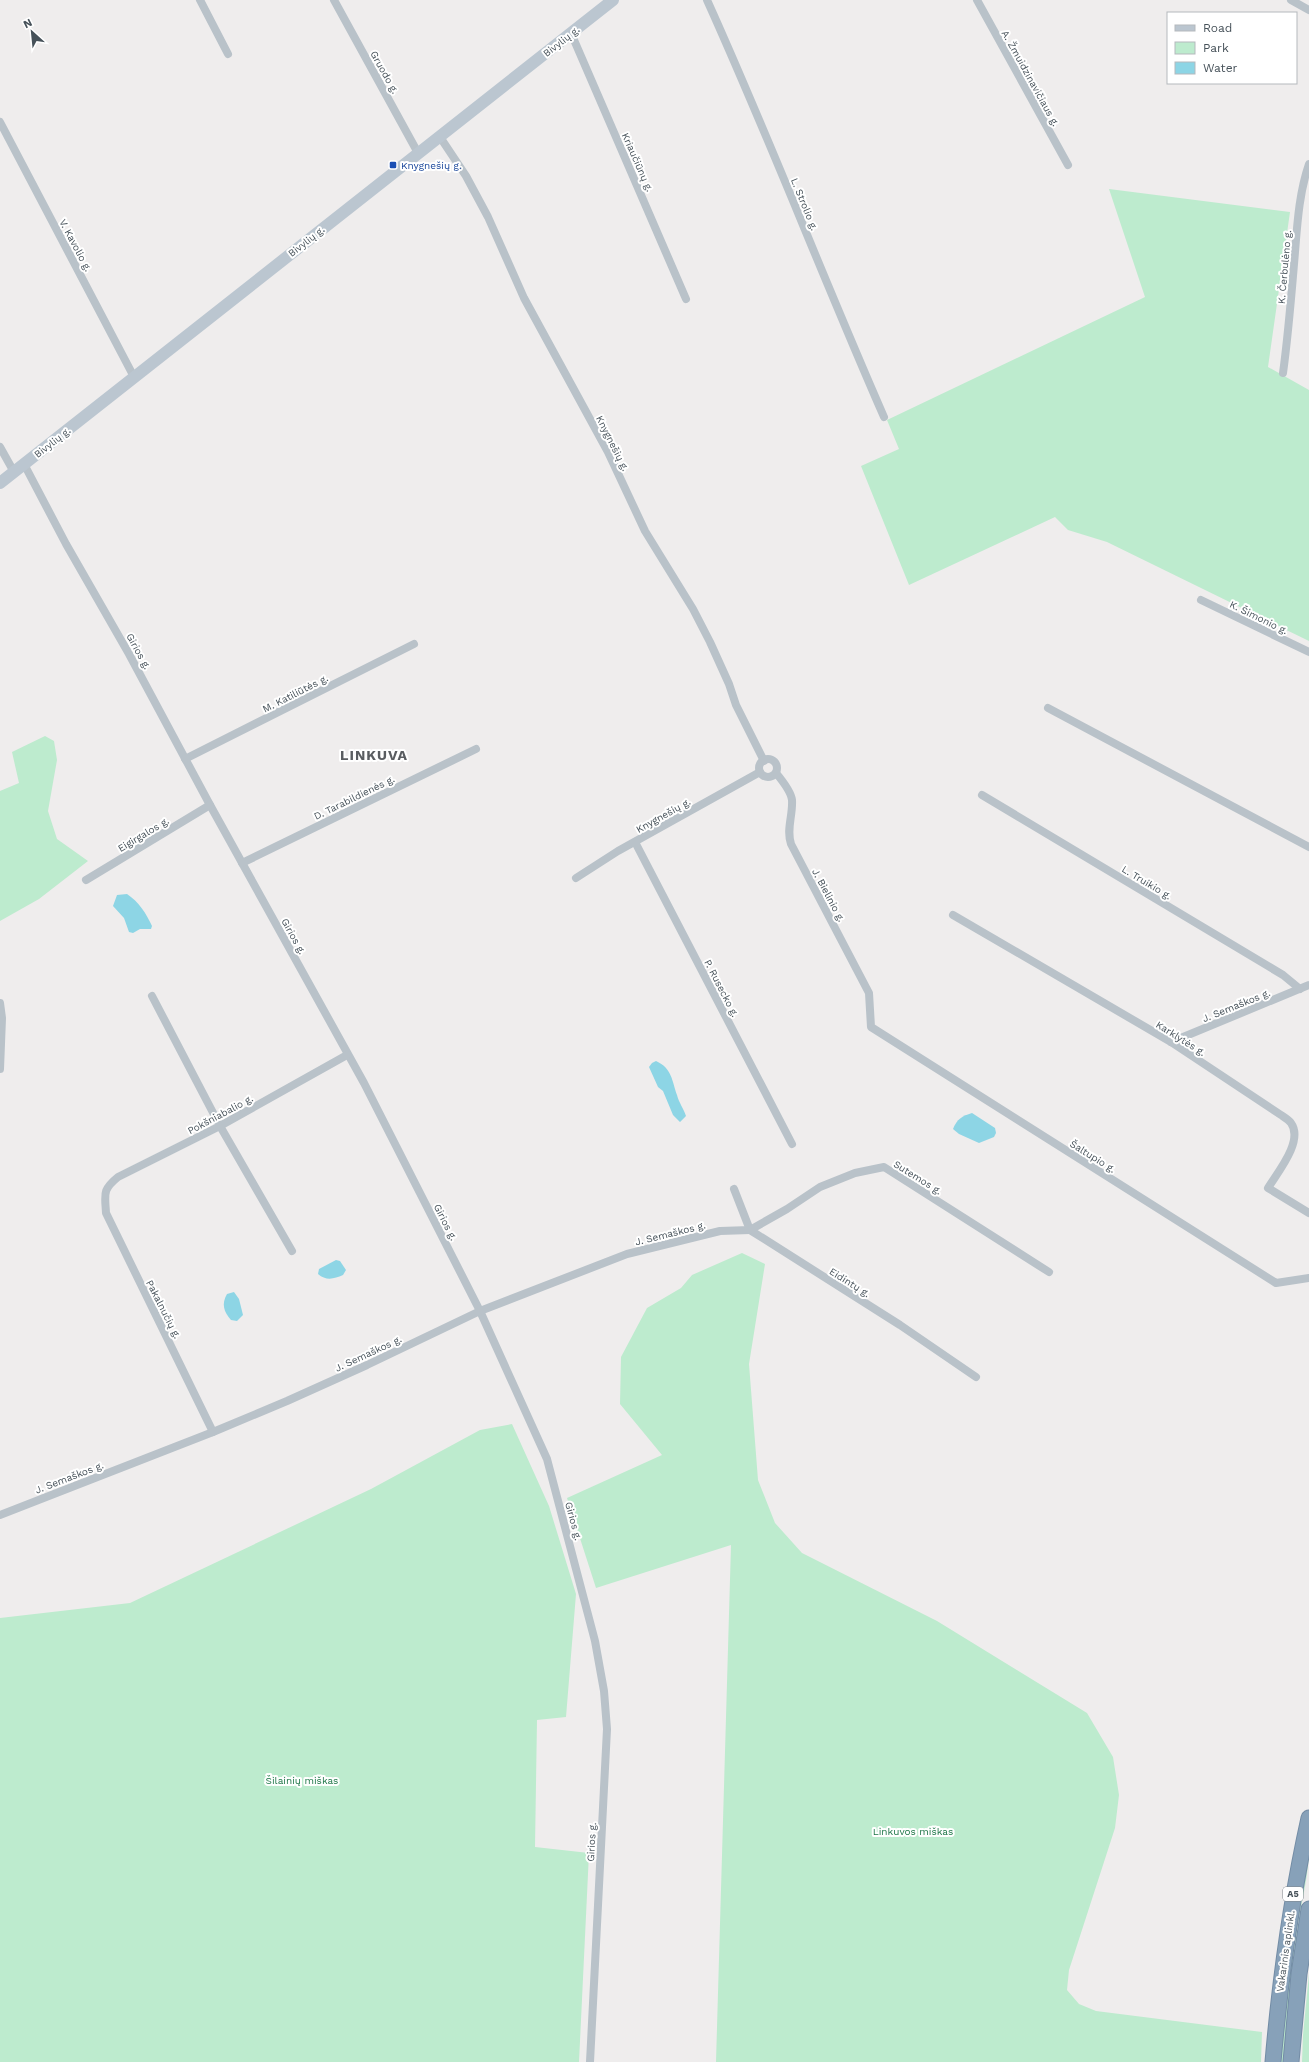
<svg xmlns="http://www.w3.org/2000/svg" width="1309" height="2062" font-family="'Work Sans',sans-serif">
<rect width="100%" height="100%" fill="#efeded"/>
<g fill="#bdebce">
<path d="M1109,189L1290,212L1268,367L1309,390V641L1107,542L1068,530L1055,517L909,585L861,466L899,449L887,420L1145,297Z"/>
<path d="M45,736L54,741L57,760L48,811L57,839L88,861L39,899L0,921V791L19,783L12,752Z"/>
<path d="M742,1253L765,1264L749,1364L758,1480L775,1523L802,1553L937,1621L1087,1713L1113,1757L1119,1795L1115,1828L1069,1970L1067,1990L1079,2004L1096,2011L1262,2032L1261,2062H716L731,1545L596,1588L567,1498L662,1455L620,1404L621,1357L647,1308L681,1288L692,1275Z"/>
<path d="M512,1424L549,1506L576,1594L566,1717L537,1720L535,1847L589,1853L579,2062H0V1618L130,1603L371,1489L480,1430Z"/>
<path d="M1309,1848C1309,1874 1302,1899 1298,1924C1291,1969 1287,2016 1285,2062H1279L1293,1928Z"/>
<path d="M1309,1974V2062H1302L1303,2035Z"/>
</g>
<g fill="#8dd5e5">
<path d="M127,894C139,902 146,913 152,926L151,929H140L133,933L129,932L124,918L113,906L117,895Z"/>
<path d="M656,1061C672,1068 672,1081 677,1095C679,1103 684,1109 686,1116L680,1122L673,1115L663,1091L658,1087L649,1067L652,1063Z"/>
<path d="M972,1113L995,1128L996,1133L994,1137L979,1143L959,1134L953,1129C957,1119 962,1116 972,1113Z"/>
<path d="M336,1260L340,1261L346,1270L343,1275C334,1279 326,1281 318,1274L319,1269Z"/>
<path d="M234,1292L239,1299L243,1315L237,1321L231,1320C224,1312 221,1304 227,1294Z"/>
</g>
<g fill="none" stroke-linecap="round" stroke-linejoin="round">
<g stroke="#738ca5" stroke-width="17">
<g id="highway">
<path d="M1273,2062C1280,1980 1291,1899 1309,1818"/>
<path d="M1291,2062L1299,1974L1309,1909"/>
</g>
</g>
<g stroke="#b9c2c9" stroke-width="8">
<path d="M200,0L228,54"/>
<path d="M334,0L418,153"/>
<path d="M707,0C769,137 823,278 884,417"/>
<path d="M977,0L1068,165"/>
<path d="M1291,0L1309,10"/>
<path d="M571,33L686,299"/>
<path d="M0,122L134,377"/>
<path d="M440,137L466,176L488,217L524,298L608,452L645,531L693,609L710,642L729,684L736,705L764,761"/>
<path d="M1283,373C1288,337 1291,300 1294,264C1297,230 1298,196 1309,164"/>
<path d="M0,447L14,472"/>
<path d="M24,464L66,544L129,654L210,805L364,1083L480,1311L547,1459L595,1641L604,1691L607,1729L590,2062"/>
<path d="M1201,600L1309,652"/>
<path d="M1048,708L1309,847"/>
<path d="M185,759L414,644"/>
<circle cx="768" cy="768" r="9"/>
<path d="M776,773C781,779 791,791 792,800C793,816 786,829 791,844L869,993L871,1027L1276,1283L1309,1278"/>
<path d="M982,795L1283,975L1300,989"/>
<path d="M635,842L792,1144"/>
<path d="M242,863L476,749"/>
<path d="M576,878L618,851L760,772"/>
<path d="M86,880L210,805"/>
<path d="M953,915L1171,1042L1281,1115C1284,1117 1289,1120 1291,1123C1304,1141 1277,1173 1268,1188L1309,1213"/>
<path d="M152,996L220,1126L292,1251"/>
<path d="M0,1003L2,1018L0,1069"/>
<path d="M1171,1042L1309,985"/>
<path d="M734,1189L750,1230L900,1325L976,1377"/>
<path d="M213,1432L106,1213C105,1194 102,1190 118,1177L220,1126L347,1055"/>
<path d="M0,1515L213,1432L287,1401L367,1365L480,1311L627,1254L720,1231L750,1230L787,1209L820,1187L855,1173L884,1167L1049,1272"/>
</g>
<path stroke="#bbc6d0" stroke-width="12" d="M0,483L613,0"/>
<use href="#highway" stroke="#87a1b9" stroke-width="15"/>
</g>
<rect fill="#1a4fb4" stroke="#fff" stroke-width="1.5" x="389" y="161" width="8" height="8" rx="2"/>
<g text-anchor="middle" stroke-width="4" stroke-linejoin="round" paint-order="stroke">
<rect fill="#fff" stroke="#7e858b" stroke-width="1" x="1283" y="1887" width="20" height="14" rx="3"/>
<g font-size="9" font-weight="bold" fill="#465159">
<text x="1293" y="1897">A5</text>
</g>
<g font-size="10" fill="#465159" stroke="#fff">
<text transform="translate(561 41) rotate(-38)" y="4">Bivylių g.</text>
<text transform="translate(385 72) rotate(61)" y="4">Gruodo g.</text>
<text transform="translate(1031 78) rotate(61)" y="4">A. Žmuidzinavičiaus g.</text>
<text transform="translate(638 162) rotate(66)" y="4">Kriaučiūnų g.</text>
<text transform="translate(805 204) rotate(68)" y="4">L. Strolio g.</text>
<text transform="translate(306 241) rotate(-38)" y="4">Bivylių g.</text>
<text transform="translate(76 245) rotate(62)" y="4">V. Kavolio g.</text>
<text transform="translate(1284 267) rotate(-85)" y="4">K. Čerbulėno g.</text>
<text transform="translate(52 442) rotate(-38)" y="4">Bivylių g.</text>
<text transform="translate(613 443) rotate(63)" y="4">Knygnešių g.</text>
<text transform="translate(1259 617) rotate(26)" y="4">K. Šimonio g.</text>
<text transform="translate(139 651) rotate(61)" y="4">Girios g.</text>
<text transform="translate(295 693) rotate(-27)" y="4">M. Katiliūtės g.</text>
<text transform="translate(354 797) rotate(-26)" y="4">D. Tarabildienės g.</text>
<text transform="translate(663 815) rotate(-29)" y="4">Knygnešių g.</text>
<text transform="translate(143 834) rotate(-31)" y="4">Eigirgalos g.</text>
<text transform="translate(1147 882) rotate(31)" y="4">L. Truikio g.</text>
<text transform="translate(829 895) rotate(62)" y="4">J. Bielinio g.</text>
<text transform="translate(294 936) rotate(61)" y="4">Girios g.</text>
<text transform="translate(722 988) rotate(63)" y="4">P. Rusecko g.</text>
<text transform="translate(1236 1005) rotate(-22)" y="4">J. Semaškos g.</text>
<text transform="translate(1181 1038) rotate(32)" y="4">Karklytės g.</text>
<text transform="translate(220 1114) rotate(-28)" y="4">Pokšniabalio g.</text>
<text transform="translate(1093 1156) rotate(32)" y="4">Šaltupio g.</text>
<text transform="translate(918 1177) rotate(32)" y="4">Sutemos g.</text>
<text transform="translate(446 1222) rotate(63)" y="4">Girios g.</text>
<text transform="translate(670 1233) rotate(-14)" y="4">J. Semaškos g.</text>
<text transform="translate(850 1282) rotate(32)" y="4">Eidintų g.</text>
<text transform="translate(164 1309) rotate(63)" y="4">Pakalnučių g.</text>
<text transform="translate(368 1353) rotate(-25)" y="4">J. Semaškos g.</text>
<text transform="translate(69 1477) rotate(-21)" y="4">J. Semaškos g.</text>
<text transform="translate(574 1521) rotate(75)" y="4">Girios g.</text>
<text transform="translate(591 1842) rotate(-87)" y="4">Girios g.</text>
<text transform="translate(1285 1951) rotate(-82)" y="4">Vakarinis aplinkl.</text>
</g>
<g font-size="10" fill="#164399" stroke="#fff" text-anchor="start">
<text x="401" y="169">Knygnešių g.</text>
</g>
<g font-size="10" fill="#1c7546" stroke="#fff">
<text x="302" y="1784">Šilainių miškas</text>
<text x="913" y="1835">Linkuvos miškas</text>
</g>
<g font-size="14" font-weight="bold" letter-spacing="1" fill="#5a5d61" stroke="#fff">
<text x="374" y="760">LINKUVA</text>
</g>
</g>
<rect x="1167" y="12" width="130" height="72" fill="#ffffff" stroke="#b5b9bd"/>
<rect x="1175" y="25" width="20" height="6" fill="#bbc6d0" stroke="#b5b9bd"/>
<text x="1203" y="32" font-size="12" fill="#465159">Road</text>
<rect x="1175" y="42" width="20" height="12" fill="#bdebce" stroke="#b5b9bd"/>
<text x="1203" y="52" font-size="12" fill="#465159">Park</text>
<rect x="1175" y="62" width="20" height="12" fill="#8dd5e5" stroke="#b5b9bd"/>
<text x="1203" y="72" font-size="12" fill="#465159">Water</text>
<g transform="translate(32 32) rotate(333)" stroke="#ffffff" stroke-width="3" paint-order="stroke">
<path d="M0-3L7 15L0 10L-7 15Z" fill="#465159"/>
<text y="-6" font-size="11" font-weight="bold" text-anchor="middle" fill="#465159">N</text>
</g>
</svg>
